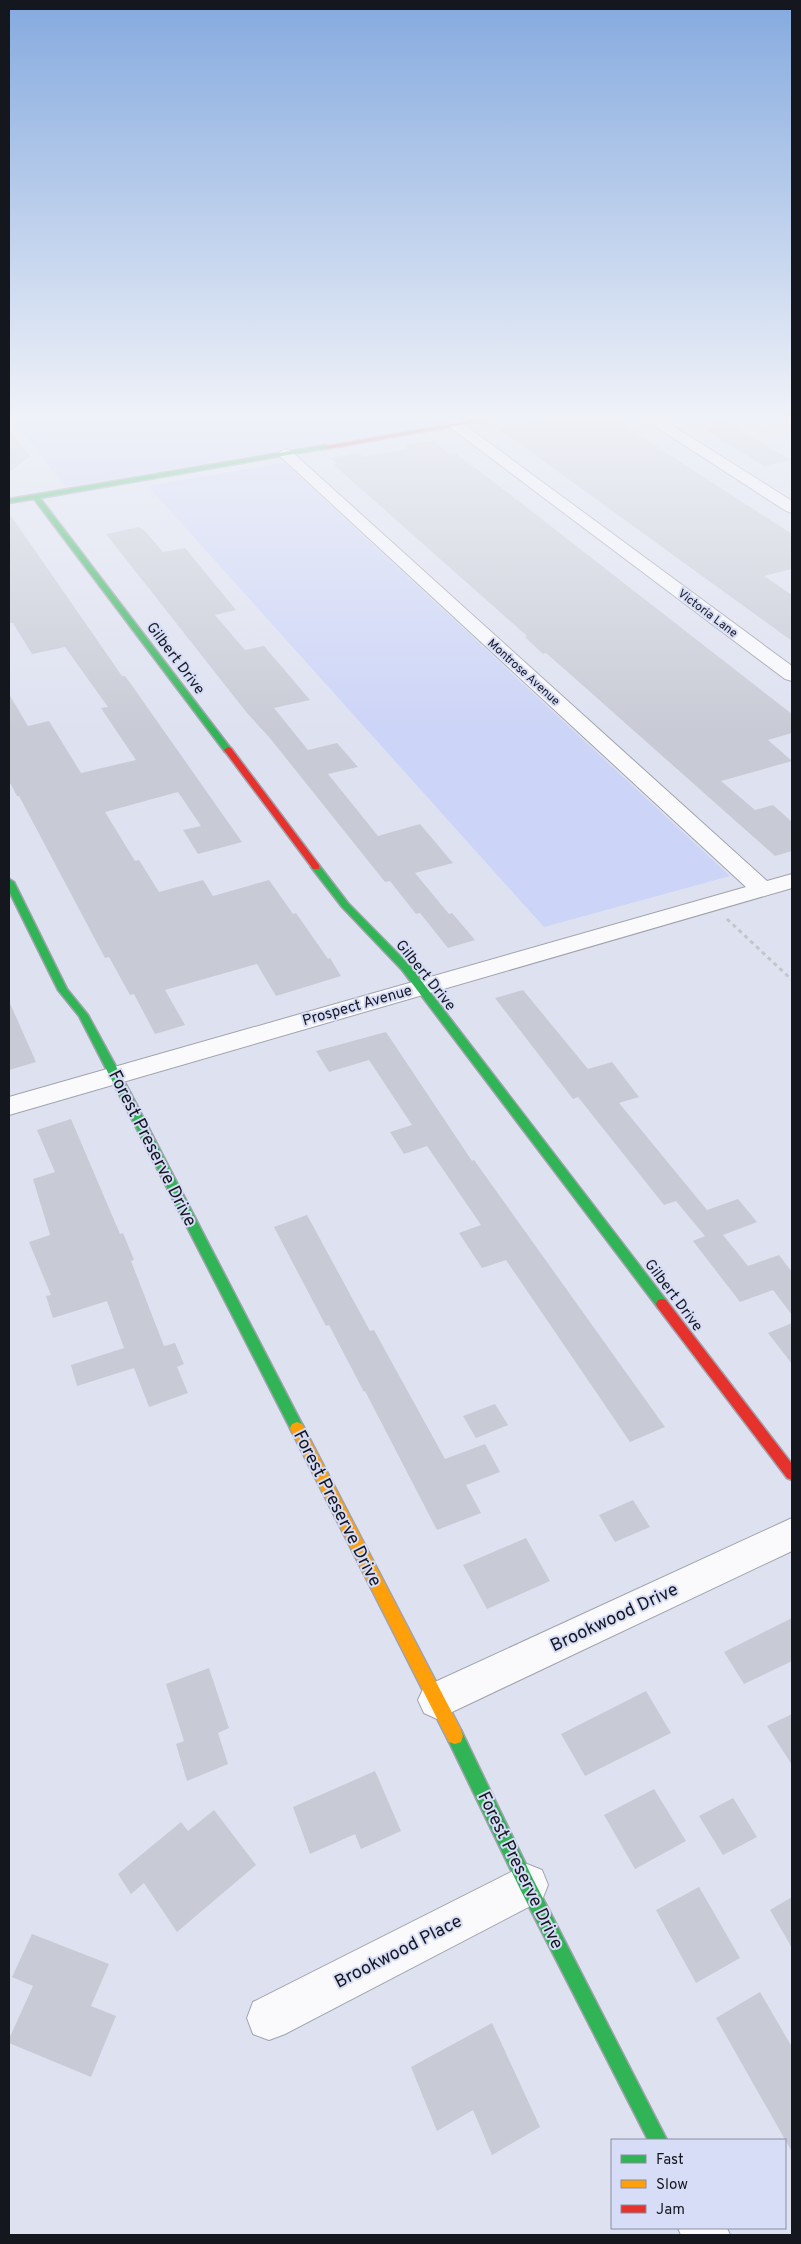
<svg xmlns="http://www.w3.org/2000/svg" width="801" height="2244" font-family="Overpass,sans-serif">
<rect width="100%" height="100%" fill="#dee1f0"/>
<g fill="#ccd4f7">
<path d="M11,417H481L65,487Z"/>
<path d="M280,463L286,464L730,876L544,927L148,486Z"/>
</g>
<g fill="#c8cbd5">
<path d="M571,417H611L792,534V569L764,576L792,595V641L499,429Z"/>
<path d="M716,417H718L791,460L764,466L708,431Z"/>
<path d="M9,429L30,456L9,473Z"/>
<path d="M434,441L449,454L455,453L507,492L792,714V733L768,740L792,761L721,781L755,810L773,805L792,822V851L775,856L570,674L546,653L543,654L525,637L527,636L334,465L337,464L330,458L359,453L363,457L409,449L405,445Z"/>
<path d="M9,513L122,676H125L133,687L242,842L198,854L183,830L201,826L178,792L105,812L135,861L139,860L159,892L203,880L213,896L269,880L293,914L296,913L328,959L330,958L341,976L276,996L257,964L165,990L185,1025L155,1034L134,994L130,995L109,957L105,958L19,796H17L9,781V694L28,726L49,721L81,773L136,760L101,708L108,707L65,647L32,654L13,623H9Z"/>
<path d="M139,527L145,531L163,552L185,548L236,610L215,615L245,650L264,646L310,700L274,708L308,750L337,743L358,767L328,774L378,836L420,824L453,863L415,873L449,914L452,913L475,940L448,948L420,913L416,914L390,881L385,882L269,737L247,713L106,534Z"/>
<path d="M523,990L588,1069L612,1062L639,1097L619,1103L707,1210L738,1199L757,1222L723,1235L748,1266L779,1255L792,1272V1315L773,1290L740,1302L693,1241L705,1236L676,1201L664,1205L578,1097L573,1099L495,998Z"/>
<path d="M9,1001L36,1062L9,1070Z"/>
<path d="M386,1032L472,1161L474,1160L665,1427L630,1442L506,1260L482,1268L459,1233L481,1225L427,1146L404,1154L390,1132L412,1125L369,1060L329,1072L316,1051Z"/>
<path d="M71,1119L120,1234L123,1233L134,1260L131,1261L164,1346L175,1343L184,1364L177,1367L188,1393L149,1407L134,1368L77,1386L71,1365L124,1348L107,1301L53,1318L46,1296L51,1295L29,1242L50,1235L33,1179L55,1172L37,1130Z"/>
<path d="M307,1215L370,1331L374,1330L445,1459L485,1444L500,1472L466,1485L481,1513L437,1530L365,1391L364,1392L329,1325L326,1326L274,1227Z"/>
<path d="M792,1323V1364L768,1333Z"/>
<path d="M495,1404L508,1425L476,1438L463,1416Z"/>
<path d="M633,1500L650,1527L615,1542L599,1515Z"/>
<path d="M526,1538L550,1581L487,1609L463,1565Z"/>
<path d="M792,1618V1661L744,1684L724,1652Z"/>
<path d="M209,1668L229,1728L218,1733L228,1764L187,1781L176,1744L184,1741L166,1684Z"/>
<path d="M646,1691L671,1733L585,1776L561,1734Z"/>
<path d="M792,1714V1765L767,1726Z"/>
<path d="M375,1771L401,1831L361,1849L355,1834L310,1854L293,1807Z"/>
<path d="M654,1789L686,1841L635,1869L604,1815Z"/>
<path d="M733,1798L757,1837L723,1855L699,1816Z"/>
<path d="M214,1810L256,1865L177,1932L144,1883L131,1894L118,1874L181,1822L188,1831Z"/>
<path d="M699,1887L740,1958L696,1983L656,1910Z"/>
<path d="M792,1897V1948L770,1910Z"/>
<path d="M32,1934L109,1964L91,2006L116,2016L91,2077L9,2043V2039L33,1986L12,1977Z"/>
<path d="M760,1992L792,2047V2152L716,2018Z"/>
<path d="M492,2023L540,2127L492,2155L473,2110L437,2131L411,2067Z"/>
</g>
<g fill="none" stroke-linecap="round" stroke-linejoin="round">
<g stroke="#a0a3ae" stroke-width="2">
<g id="street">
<path d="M641,417H659L792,501V513L786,511Z"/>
<path d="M456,421L461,422L792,666V681L785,679L451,428L449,425L451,422Z"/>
<path d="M286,449L291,451L767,881L792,874V888L9,1115V1097L746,887L281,457L278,454L281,451Z"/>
<path d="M792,1518V1551L450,1713L437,1719L424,1713L418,1700L424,1687Z"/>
<path d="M527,1864L542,1870L548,1885L542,1900L285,2034L269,2040L253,2034L247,2018L253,2002Z"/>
<path d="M678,2228H727L730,2235H681Z"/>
</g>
</g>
<g stroke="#a0a3ae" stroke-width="3">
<g id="fast">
<path d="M326,445L329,447L328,448L40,498L232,750L228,753L225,752L34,499L9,503V499Z"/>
<path d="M316,864L319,865L348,903L410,966L666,1300L668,1304L666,1308L662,1309L658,1308L402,970L342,907L311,867Z"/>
<path d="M9,879L14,882L67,989L88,1015L131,1094L302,1424L304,1428L302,1432L297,1434L292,1432L79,1016L58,990L9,891Z"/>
<path d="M455,1728L461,1730L533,1879L667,2140H648L521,1891L449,1742L447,1736L449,1730Z"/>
</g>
</g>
<g stroke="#a0a3ae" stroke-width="3">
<path id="slow" d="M297,1422L302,1424L461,1730L463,1736L461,1742L455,1744L449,1742L290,1428L292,1424Z"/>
</g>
<g stroke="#a0a3ae" stroke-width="3">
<g id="jam">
<path d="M488,417H504L326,449L323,447Z"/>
<path d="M228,747L231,748L319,865V869H313L224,750Z"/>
<path d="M662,1299L666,1300L792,1464V1480L787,1478L658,1308L656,1304L658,1300Z"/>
</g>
</g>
<path stroke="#c4c5ca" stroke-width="3" stroke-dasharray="4 4" stroke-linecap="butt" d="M727,919L792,980"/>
<use href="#street" fill="#fafafd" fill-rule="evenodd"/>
<use href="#fast" fill="#30b455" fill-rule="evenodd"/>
<use href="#slow" fill="#ff9f0a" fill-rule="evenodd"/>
<use href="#jam" fill="#e5322d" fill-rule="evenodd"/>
</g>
<linearGradient id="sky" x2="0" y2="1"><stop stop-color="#85aadf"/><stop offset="0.57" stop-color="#f0f2f8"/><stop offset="1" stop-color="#f0f2f8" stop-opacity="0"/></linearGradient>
<rect width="801" height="732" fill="url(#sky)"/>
<g text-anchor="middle" stroke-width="4" stroke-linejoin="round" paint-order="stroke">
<g font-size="12" fill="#15171f" stroke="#d7ddf7">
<text transform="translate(708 613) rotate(37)" y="4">Victoria Lane</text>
<text transform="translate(524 672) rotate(42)" y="4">Montrose Avenue</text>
</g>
<g font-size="15" fill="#15171f" stroke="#d7ddf7">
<text transform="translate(176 658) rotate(53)" y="5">Gilbert Drive</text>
<text transform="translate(426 975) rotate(51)" y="5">Gilbert Drive</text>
<text transform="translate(357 1005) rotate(-16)" y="5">Prospect Avenue</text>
<text transform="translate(674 1295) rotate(53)" y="5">Gilbert Drive</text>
</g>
<g font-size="18" fill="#15171f" stroke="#d7ddf7">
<text transform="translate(153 1148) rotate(63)" y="6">Forest Preserve Drive</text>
<text transform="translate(338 1508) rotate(63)" y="6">Forest Preserve Drive</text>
<text transform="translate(614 1617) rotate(-25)" y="6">Brookwood Drive</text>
<text transform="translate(521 1870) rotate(64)" y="6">Forest Preserve Drive</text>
<text transform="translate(398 1951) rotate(-27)" y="6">Brookwood Place</text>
</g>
</g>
<rect width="801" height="2244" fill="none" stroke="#15171f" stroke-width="20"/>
<rect x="611" y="2139" width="175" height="90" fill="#d7ddf7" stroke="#898ea1"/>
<rect x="621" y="2155" width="25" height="8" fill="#30b455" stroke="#898ea1"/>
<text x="656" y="2164" font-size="15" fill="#15171f">Fast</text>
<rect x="621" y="2180" width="25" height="8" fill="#ff9f0a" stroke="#898ea1"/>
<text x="656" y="2189" font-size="15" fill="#15171f">Slow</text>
<rect x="621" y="2205" width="25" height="8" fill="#e5322d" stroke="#898ea1"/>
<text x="656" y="2214" font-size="15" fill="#15171f">Jam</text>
</svg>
